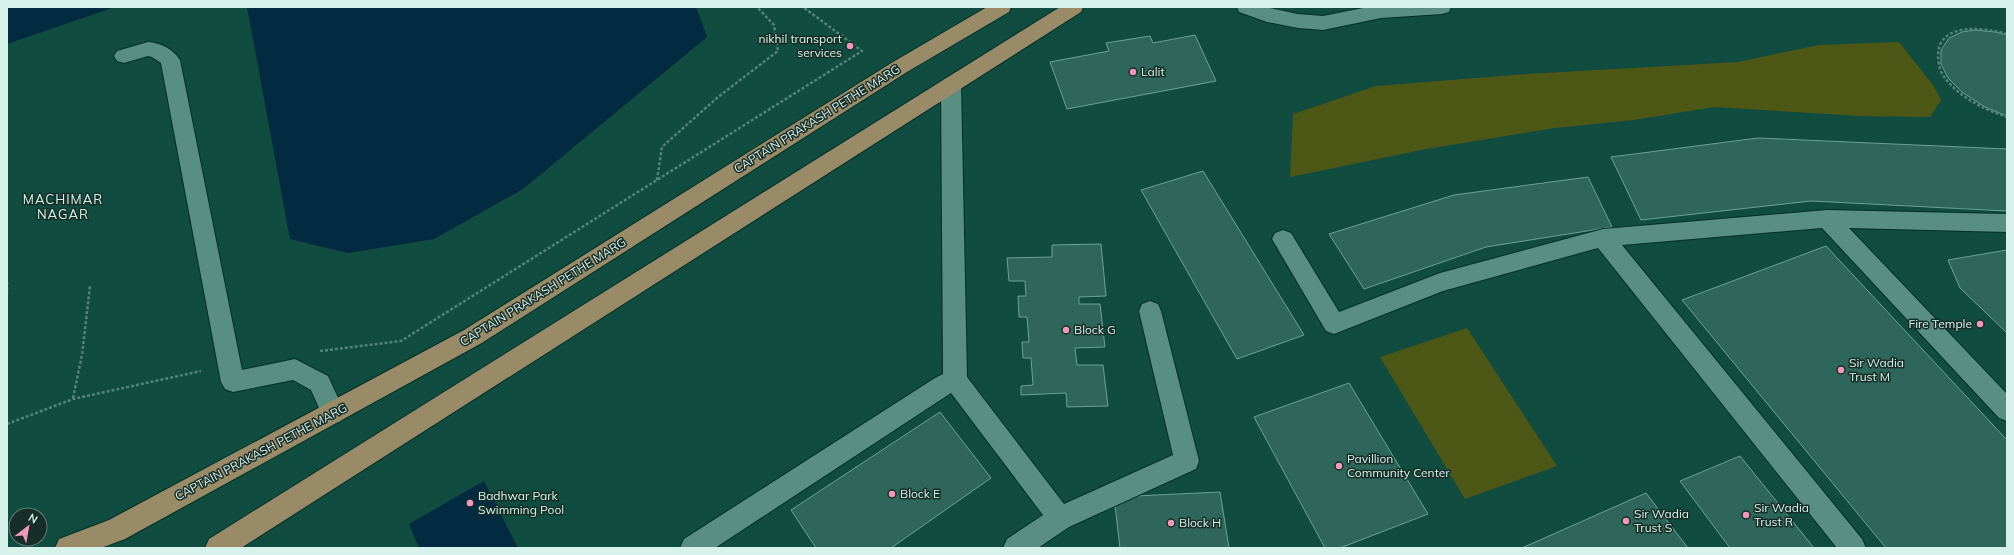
<svg xmlns="http://www.w3.org/2000/svg" width="2014" height="555" font-family="Mulish,sans-serif">
<rect width="100%" height="100%" fill="#114c41"/>
<g fill="#4d5817">
<path d="M1899,42L1933,85L1941,100L1930,117L1860,116L1714,107L1634,120L1555,128L1426,149L1290,177L1293,114L1376,86L1527,74L1738,62L1819,45Z"/>
<path d="M1467,328L1557,466L1465,499L1380,357Z"/>
</g>
<g fill="#022b41">
<path d="M7,7H115L7,44Z"/>
<path d="M247,7H696L707,37L523,189L434,239L348,253L290,239Z"/>
<path d="M484,481L518,548H419L409,524Z"/>
</g>
<g fill="#2f665b" stroke="#6ba295">
<path d="M1975,30L1995,32L2007,35V116L1985,107L1962,92L1948,78L1941,64V50L1949,38L1962,32Z"/>
<path d="M1195,35L1216,81L1067,109L1050,62L1109,51L1106,43L1150,36L1153,43Z"/>
<path d="M1758,138L2007,149V211L1811,201L1641,220L1611,157Z"/>
<path d="M1203,171L1304,335L1237,359L1141,190Z"/>
<path d="M1588,177L1612,227L1486,247L1364,289L1329,234L1454,195Z"/>
<path d="M1101,244L1106,296L1079,297V304H1100L1105,347L1075,348L1077,365H1103L1108,406L1067,407L1066,393L1021,395V386L1033,385L1031,358H1023L1022,342H1029L1027,317H1019L1018,296H1026L1025,281H1009L1007,258L1052,257V245Z"/>
<path d="M1826,246L2007,440V548H1886L1682,300Z"/>
<path d="M2007,250V333L1960,288L1948,260Z"/>
<path d="M1349,383L1428,514L1340,548H1325L1254,417Z"/>
<path d="M940,412L991,478L891,548H816L791,510Z"/>
<path d="M1740,456L1814,548H1730L1680,481Z"/>
<path d="M1220,492L1229,548H1120L1114,497Z"/>
<path d="M1646,493L1688,548H1522Z"/>
</g>
<g fill="none" stroke-linecap="round" stroke-linejoin="round">
<g stroke="#022f28" stroke-width="2">
<g id="minor">
<path d="M1237,7H1265L1298,14L1323,16L1368,7H1451L1449,12L1442,14L1381,18L1323,30L1298,28L1267,22L1239,12Z"/>
<path d="M148,42C161,43 173,49 180,60L242,370L295,359L328,376L345,413L341,421L333,424L325,421L311,390L293,380L233,392L225,389L221,382L161,63L152,57L148,56L124,63L117,61L114,56L117,51Z"/>
<path d="M951,77L958,79L961,84L967,377L1064,504L1173,455L1139,311L1142,304L1150,301L1158,304L1161,311L1199,461L1196,469L1069,527L1038,548H1003L1007,539L1043,515L951,393L715,548H680L684,539L935,378L943,374L941,84L944,79Z"/>
<path d="M1827,210L2007,214V232L1849,228L2007,394V421L1999,418L1822,228L1622,245L1862,539L1866,548H1837L1598,248L1443,291L1334,334L1326,331L1272,239L1275,233L1283,230L1291,233L1339,312L1440,273L1603,229Z"/>
</g>
</g>
<g stroke="#022f28" stroke-width="2">
<g id="major">
<path d="M987,7H1011L1009,12L907,72L480,344L125,539L101,548H55L59,539L109,520L464,330L893,62Z"/>
<path d="M1060,7H1083L1081,12L241,548H205L209,539Z"/>
</g>
</g>
<g stroke="#538379" stroke-width="2.5" stroke-dasharray="3 2" stroke-linecap="butt">
<path d="M2007,34C1986,28 1939,21 1938,55C1938,63 1940,72 1945,78C1960,98 1984,109 2007,117"/>
<path d="M657,180L662,147L718,97L778,51L774,25L757,7"/>
<path d="M7,282V293"/>
<path d="M320,351L401,341L862,51L803,7"/>
<path d="M73,398L82,355L90,286"/>
<path d="M7,424L73,399L201,371"/>
</g>
<use href="#minor" fill="#588f82" fill-rule="evenodd"/>
<use href="#major" fill="#998a68" fill-rule="evenodd"/>
</g>
<g fill="#f09ab7" stroke="#162d28" stroke-width="1.5">
<circle cx="850" cy="46" r="4"/>
<circle cx="1133" cy="72" r="4"/>
<circle cx="1980" cy="324" r="4"/>
<circle cx="1066" cy="330" r="4"/>
<circle cx="1841" cy="370" r="4"/>
<circle cx="1339" cy="466" r="4"/>
<circle cx="892" cy="494" r="4"/>
<circle cx="470" cy="503" r="4"/>
<circle cx="1746" cy="515" r="4"/>
<circle cx="1626" cy="521" r="4"/>
<circle cx="1171" cy="523" r="4"/>
</g>
<g text-anchor="middle" stroke-width="3" stroke-linejoin="round" paint-order="stroke">
<g font-size="12" fill="#d7f2eb" stroke="#162d28" text-anchor="start">
<text x="842" y="43" text-anchor="end">nikhil transport<tspan x="842" dy="14">services</tspan></text>
<text x="1141" y="76">Lalit</text>
<text x="1972" y="328" text-anchor="end">Fire Temple</text>
<text x="1074" y="334">Block G</text>
<text x="1849" y="367">Sir Wadia<tspan x="1849" dy="14">Trust M</tspan></text>
<text x="1347" y="463">Pavillion<tspan x="1347" dy="14">Community Center</tspan></text>
<text x="900" y="498">Block E</text>
<text x="478" y="500">Badhwar Park<tspan x="478" dy="14">Swimming Pool</tspan></text>
<text x="1754" y="512">Sir Wadia<tspan x="1754" dy="14">Trust R</tspan></text>
<text x="1634" y="518">Sir Wadia<tspan x="1634" dy="14">Trust S</tspan></text>
<text x="1179" y="527">Block H</text>
</g>
<g font-size="12" fill="#d7f2eb" stroke="#162d28">
<text transform="translate(817 119) rotate(-32)" y="4">CAPTAIN PRAKASH PETHE MARG</text>
<text transform="translate(543 292) rotate(-32)" y="4">CAPTAIN PRAKASH PETHE MARG</text>
<text transform="translate(261 452) rotate(-28)" y="4">CAPTAIN PRAKASH PETHE MARG</text>
</g>
<g font-size="13" letter-spacing="1" fill="#d7f2eb" stroke="#162d28">
<text x="63" y="204">MACHIMAR<tspan x="63" dy="15">NAGAR</tspan></text>
</g>
</g>
<rect width="2014" height="555" fill="none" stroke="#d7f2eb" stroke-width="16"/>
<g transform="translate(28 527) rotate(31)"><circle r="19" fill="#162d28" stroke="#637c76"/>
<path d="M0-3L7 15L0 10L-7 15Z" fill="#f09ab7"/>
<text y="-6" font-size="11" font-weight="bold" text-anchor="middle" fill="#d7f2eb">N</text>
</g>
</svg>
